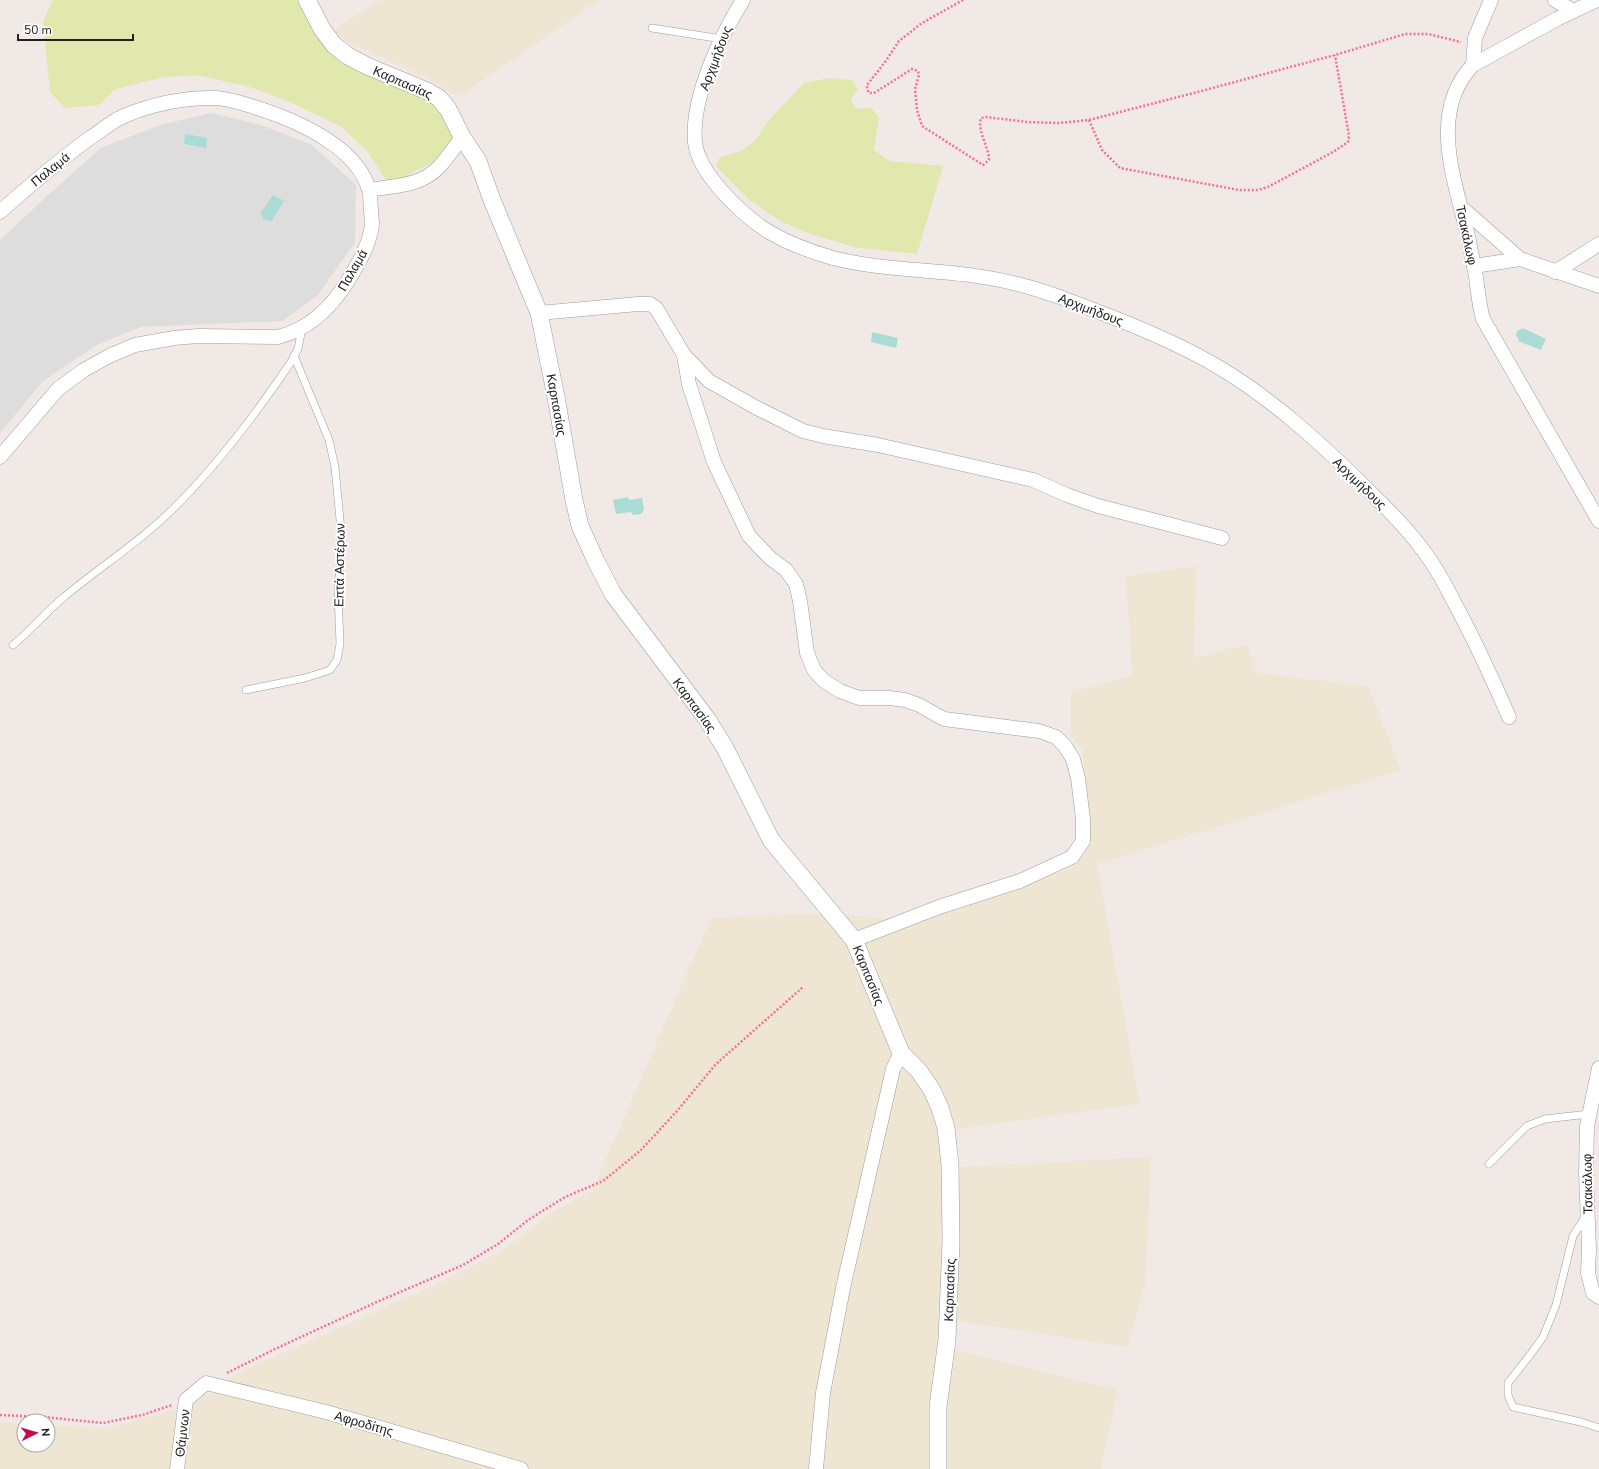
<svg xmlns="http://www.w3.org/2000/svg" width="1599" height="1469" font-family="'Nunito Sans',sans-serif">
<rect width="100%" height="100%" fill="#f0e9e6"/>
<path fill="#dedddd" d="M211,113L261,125L312,145L356,185L355,242L318,295L282,321L140,327L95,346L43,381L0,433V240L47,196L101,148L160,125Z"/>
<g fill="#eee6d2">
<path d="M381,0H599L458,97L429,79L346,41L335,29Z"/>
<path d="M1196,566L1194,658L1247,644L1257,673L1368,686L1401,770L1097,864L1140,1104L941,1131L943,1168L1151,1157L1145,1285L1127,1347L939,1318L938,1346L1118,1390L1101,1469H0V1422L24,1424V1445H48V1425L107,1429L196,1403L240,1372L433,1286L500,1252L554,1211L592,1191L711,918L820,913L889,919L916,924L1066,870L1078,862L1090,841L1083,751L1071,736V692L1132,676L1126,576Z"/>
</g>
<g fill="#e0e8ae">
<path d="M53,0H300L320,36L436,104L454,138L433,162L396,181L386,180L367,151L342,127L290,102L250,87L197,75L164,77L115,89L99,105L65,108L50,92L43,21Z"/>
<path d="M829,78L852,80L858,89L851,99L856,109L871,108L879,117L874,150L890,161L943,166L917,254L854,247L811,234L782,222L748,199L716,166L720,157L739,152L755,141L768,121L804,83Z"/>
</g>
<g fill="#a8dcd5">
<path d="M185,134L207,138L206,148L184,144Z"/>
<path d="M273,195L284,201L271,222L269,220H263L262,216L260,214Z"/>
<path d="M1523,328L1546,339L1541,350L1518,341L1519,339L1516,335L1517,331Z"/>
<path d="M872,332L898,338L896,348L871,342Z"/>
<path d="M628,497L629,500L642,498L644,510L641,514L633,515L631,512L616,514L613,500Z"/>
</g>
<g fill="none" stroke-linecap="round" stroke-linejoin="round">
<g stroke="#9d9d9d" stroke-width="8">
<g id="service">
<path d="M652,28L722,39"/>
<path d="M13,645C31,630 46,612 64,597C100,567 141,541 175,507C219,463 256,414 291,362L298,349L302,328"/>
<path d="M246,690L305,678L330,670L337,660L340,644L338,593L342,541L335,467L329,440L294,356"/>
<path d="M1489,1164L1527,1126L1545,1119L1589,1114"/>
<path d="M1586,1216L1573,1236L1556,1305L1543,1337L1530,1355L1508,1383V1395L1513,1407L1581,1422L1599,1428"/>
</g>
</g>
<g stroke="#9d9d9d" stroke-width="15">
<g id="minor">
<path d="M743,0C720,37 691,98 695,142C698,174 744,217 771,233C790,244 812,252 833,258C891,273 954,268 1013,283C1043,290 1071,301 1099,312C1141,328 1182,345 1220,368C1272,399 1318,441 1361,483C1381,503 1402,522 1419,545C1433,562 1444,582 1454,602C1474,639 1492,678 1509,717"/>
<path d="M1555,0L1573,11"/>
<path d="M1597,0L1557,19L1473,65C1426,114 1457,185 1469,241C1471,253 1474,265 1476,277C1478,291 1479,305 1483,319L1599,521"/>
<path d="M1473,65L1475,38L1491,0"/>
<path d="M369,190C386,187 410,186 424,178C441,170 451,151 462,137"/>
<path d="M1462,208L1520,259L1599,286"/>
<path d="M0,212C29,186 58,161 90,138C101,131 112,121 124,116C152,104 186,97 216,98C232,99 264,110 280,116C313,129 359,153 369,190C371,195 370,203 371,209C371,214 372,219 372,224C370,244 359,262 349,279C332,307 310,329 278,337L198,336L174,338L135,345L109,356L84,370L58,389L0,457"/>
<path d="M1474,266L1520,259"/>
<path d="M1555,272L1599,244"/>
<path d="M539,313L638,304H650L656,308L684,355L689,384L714,462L749,536L770,558L786,570L796,584L800,601L807,653L814,670L824,681L840,691L859,698H889L905,700L919,705L944,719L1039,731L1056,737L1065,746L1073,759L1078,778L1083,819V841L1072,857L1020,881L939,907L854,940"/>
<path d="M684,355L709,381L755,407L803,431L823,436L878,445L1033,480L1067,495L1098,506L1222,538"/>
<path d="M1599,1068L1587,1126L1586,1174L1589,1249L1588,1273L1593,1293L1599,1297"/>
<path d="M177,1469L186,1400L206,1383L326,1412L521,1469"/>
<path d="M816,1469L823,1393L843,1288L893,1069L901,1053"/>
</g>
</g>
<g stroke="#9d9d9d" stroke-width="18">
<path id="tertiary" d="M307,0L322,29L334,45L348,56L367,66L427,91L439,98L448,109L462,137L478,161L492,200L539,313L556,397L574,500L580,526L596,561L613,594L707,719L725,748L771,840L854,940L901,1053L919,1071L932,1090L940,1108L946,1128L950,1165L951,1241L947,1340L938,1407V1469"/>
</g>
<g stroke="#f67294" stroke-width="2.5" stroke-dasharray="2 2" stroke-linecap="butt">
<path d="M963,0L922,23L899,41L885,62L867,85V89L869,93H874L912,69L918,71L919,75L915,89L917,110L922,126L983,165L989,160C989,147 977,131 981,118L986,117L1027,122L1059,123L1089,120L1205,90L1335,55L1405,34H1428L1461,42"/>
<path d="M1089,120L1102,150L1120,168L1239,190H1258L1268,187L1333,152L1348,142L1349,136L1335,55"/>
<path d="M227,1373L275,1349L379,1301L463,1265L498,1244L528,1220L565,1197L603,1181L640,1151L677,1111L716,1064L803,987"/>
<path d="M0,1415L44,1417L103,1423L142,1415L172,1405"/>
</g>
<use href="#service" stroke="#fff" stroke-width="7"/>
<use href="#minor" stroke="#fff" stroke-width="14"/>
<use href="#tertiary" stroke="#fff" stroke-width="17"/>
</g>
<g text-anchor="middle" stroke-width="4" stroke-linejoin="round" paint-order="stroke">
<g font-size="13" fill="#202020" stroke="#fff">
<text transform="translate(715 58) rotate(-69)" y="5">Αρχιμήδους</text>
<text transform="translate(403 82) rotate(24)" y="5">Καρπασίας</text>
<text transform="translate(50 169) rotate(-39)" y="5">Παλαμά</text>
<text transform="translate(1467 235) rotate(78)" y="5">Τσακάλωφ</text>
<text transform="translate(352 270) rotate(-60)" y="5">Παλαμά</text>
<text transform="translate(1091 309) rotate(21)" y="5">Αρχιμήδους</text>
<text transform="translate(557 405) rotate(80)" y="5">Καρπασίας</text>
<text transform="translate(1360 483) rotate(44)" y="5">Αρχιμήδους</text>
<text transform="translate(339 565) rotate(-89)" y="5">Επτά Αστέρων</text>
<text transform="translate(695 705) rotate(54)" y="5">Καρπασίας</text>
<text transform="translate(869 975) rotate(68)" y="5">Καρπασίας</text>
<text transform="translate(1587 1184) rotate(-91)" y="5">Τσακάλωφ</text>
<text transform="translate(949 1290) rotate(-88)" y="5">Καρπασίας</text>
<text transform="translate(364 1423) rotate(16)" y="5">Αφροδίτης</text>
<text transform="translate(182 1433) rotate(-83)" y="5">Θάμνων</text>
</g>
</g>
<g transform="translate(36 1433) rotate(85)"><circle r="19" fill="#ffffff" stroke="#a6a6a6"/>
<path d="M0-3L7 15L0 10L-7 15Z" fill="#c9064e"/>
<text y="-6" font-size="11" font-weight="bold" text-anchor="middle" fill="#202020">N</text>
</g>
<path d="M18 34v6h115v-6" fill="none" stroke="#202020" stroke-width="2"/>
<text x="24" y="34" font-size="12" fill="#202020" stroke="#ffffff" stroke-width="3" paint-order="stroke">50 m</text>
</svg>
